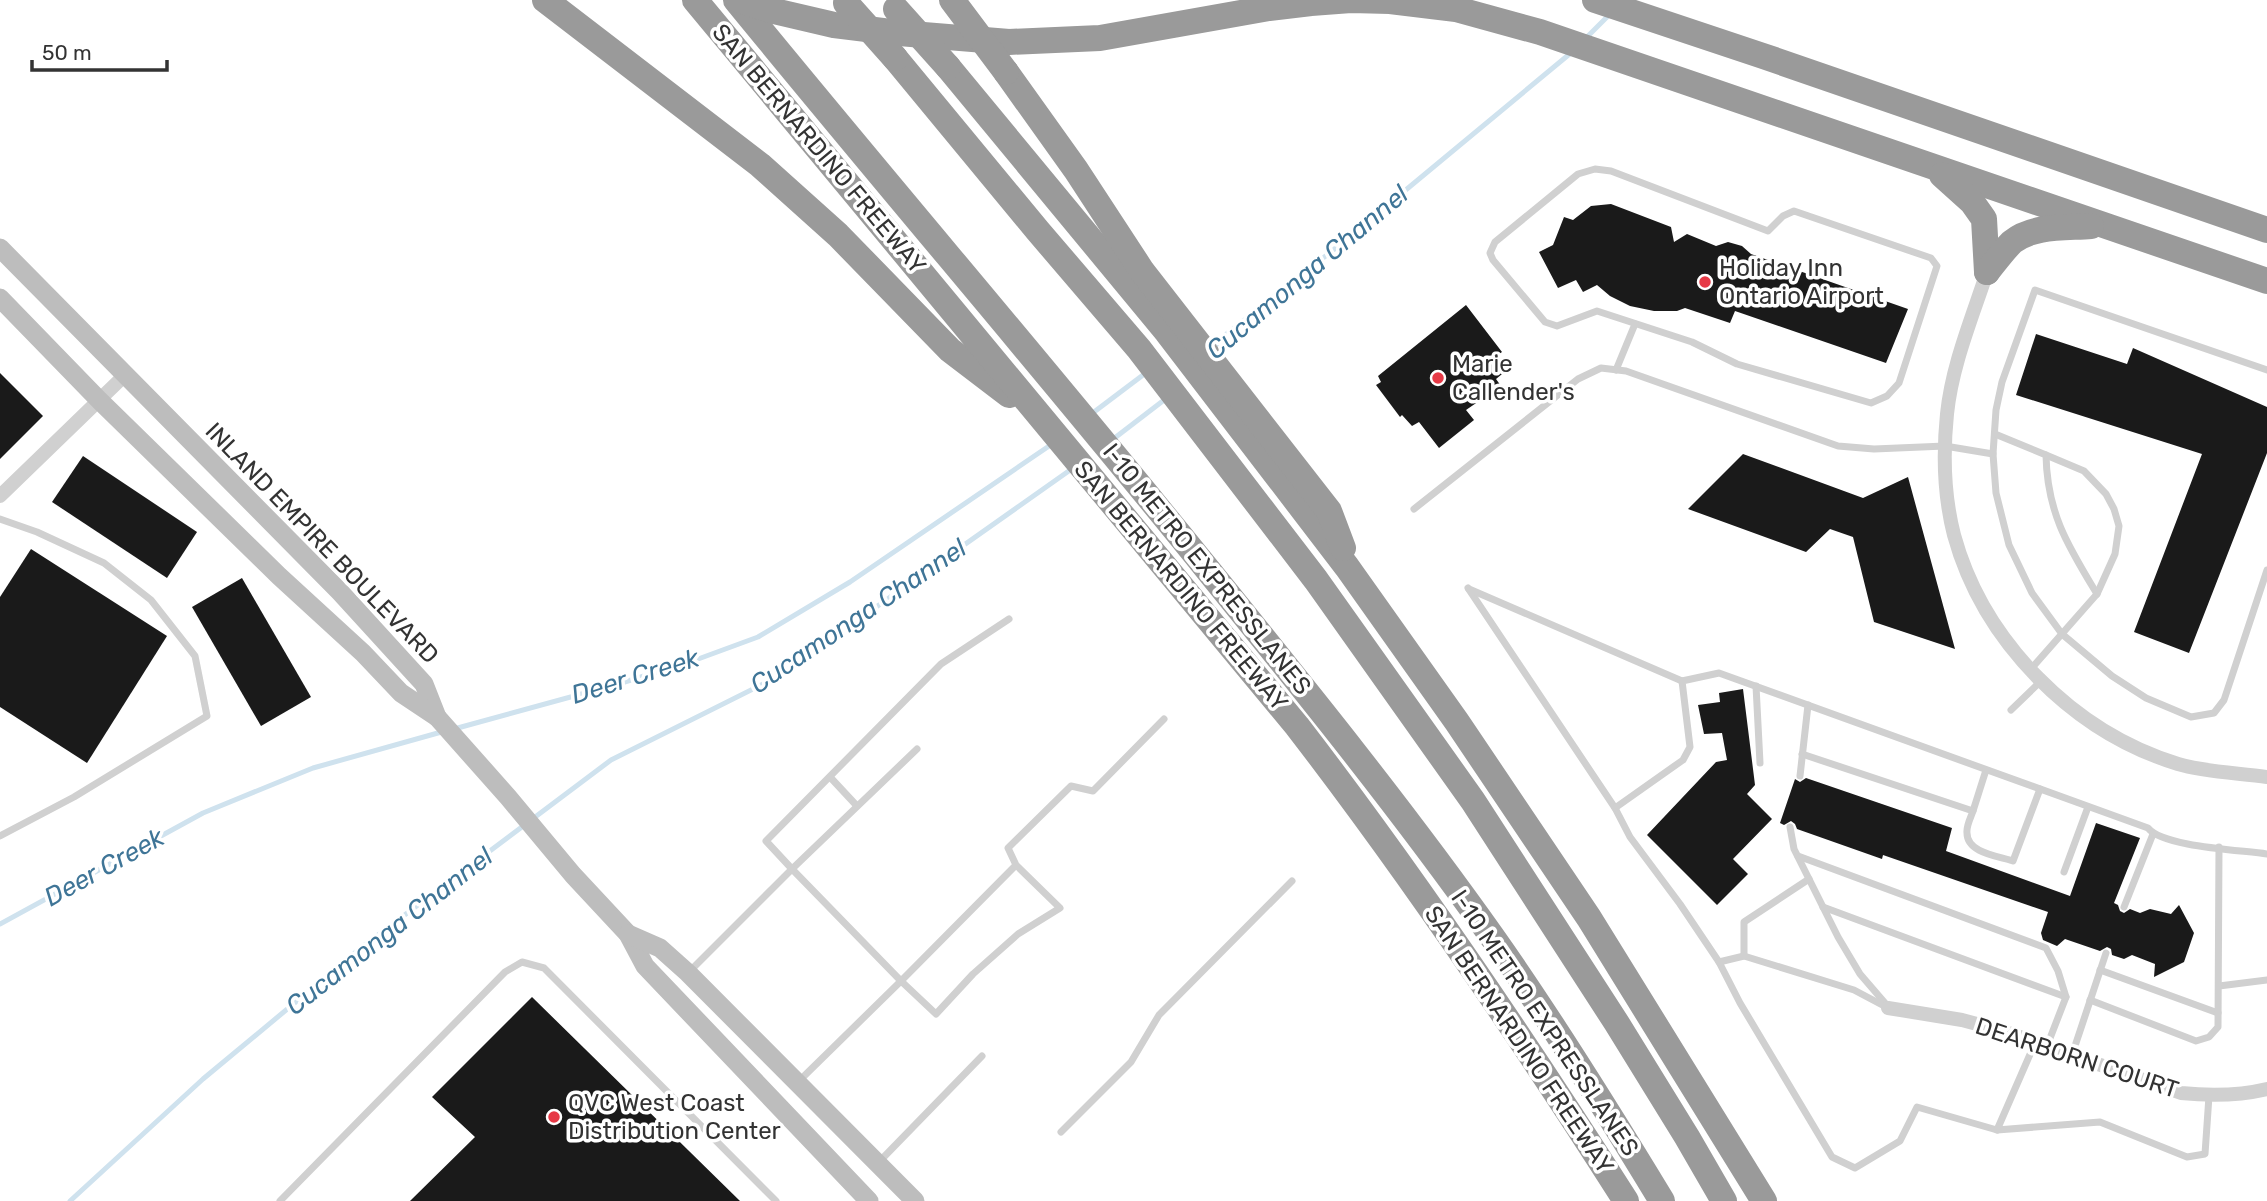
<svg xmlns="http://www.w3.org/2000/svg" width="2267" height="1201" font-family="Rubik,sans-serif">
<rect width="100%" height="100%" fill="#fff"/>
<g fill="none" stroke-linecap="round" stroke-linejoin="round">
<g stroke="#cfe2ee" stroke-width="5">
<path d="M1586,38L1609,15"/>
<path d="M1213,349L1224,336L1337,247L1572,52"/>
<path d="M1090,415L1147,372"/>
<path d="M1112,440L1168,397"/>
<path d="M454,729L618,684L690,662L758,637L850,582L1052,444"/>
<path d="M0,924L203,813L313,768L445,731"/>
<path d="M70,1201L203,1079L362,947L611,760L777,677L1073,468"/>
</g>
</g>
<g fill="#1a1a1a">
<path d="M1611,204L1671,227L1674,242L1687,234L1716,246L1728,242L1742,246L1751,254L1908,309L1886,363L1735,311L1730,323L1685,308L1677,311H1654L1630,306L1610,296L1597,285L1583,292L1576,280L1558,288L1539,252L1553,245L1564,217L1573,220L1591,206Z"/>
<path d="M1466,305L1502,352L1496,356L1507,370L1496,379L1501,386L1466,410L1474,420L1439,448L1419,422L1412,426L1402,415L1400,417L1376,385L1381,382L1378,376Z"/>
<path d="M2036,334L2127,364L2133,348L2267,407V453L2189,653L2134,632L2202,454L2016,395Z"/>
<path d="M0,373L43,416L0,459Z"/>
<path d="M1743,454L1863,498L1908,477L1955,649L1874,622L1853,537L1830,529L1806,552L1688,509Z"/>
<path d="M83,456L197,532L167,578L52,502Z"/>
<path d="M31,549L167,636L87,763L0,707V597Z"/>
<path d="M242,578L311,697L261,726L192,607Z"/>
<path d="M1743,689L1755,785L1747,794L1772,819L1733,859L1748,874L1717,905L1647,835L1716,762L1727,760L1722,733L1704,734L1698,705L1720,702L1719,693Z"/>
<path d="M1806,778L1952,828L1946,851L2070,896L2096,823L2140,838L2114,903L2118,905L2120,911L2124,913L2130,909L2140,913L2150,909L2171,914L2179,905L2194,933L2184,962L2154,977L2155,964L2132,955L2124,959L2112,955L2111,949L2107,947L2100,951L2065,939L2057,946L2043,940L2041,933L2048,912L1883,855L1882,859L1797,829L1795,824L1791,821L1784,825L1780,823L1795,779L1800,782Z"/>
<path d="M532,997L740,1201H410L475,1137L432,1097Z"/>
</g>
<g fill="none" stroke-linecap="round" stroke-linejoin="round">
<g stroke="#d0d0d0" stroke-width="7">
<path d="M1595,169L1611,171L1768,231L1783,216L1794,211L1931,258L1937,266L1899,383L1887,396L1871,403L1737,364L1692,342L1597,311L1557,326L1545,322L1493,260L1490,253L1495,242L1578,174Z"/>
<path d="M1616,370L1635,324"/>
<path d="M2267,370L2035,290L2002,382L1996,410L1993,454L1996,493L2009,545L2032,593L2062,634L2112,676L2146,698L2191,717L2214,713L2224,700L2267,570"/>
<path d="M1995,434L2046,455C2047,513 2068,546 2097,594L2031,669"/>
<path d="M2046,455L2084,471L2106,494L2114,509L2119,526L2115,554L2097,594"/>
<path d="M1414,509L1578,379L1601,368L1626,371L1838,446L1874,449L1945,446L1993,454"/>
<path d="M0,519L37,532L104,563L151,600L195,656L207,716L74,797L0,836"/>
<path d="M1468,588L1615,808L1630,837L1680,904L1719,962"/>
<path d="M1469,589L1682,681"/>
<path d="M1756,686L1760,763"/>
<path d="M2011,710L2041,681"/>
<path d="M917,749L792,869L766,841L941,664L1009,619"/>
<path d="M1802,754L1973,811L1986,770"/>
<path d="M1800,776L1808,705"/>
<path d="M830,777L857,806"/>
<path d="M1615,808L1683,760L1690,747L1682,681L1719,673L2148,828C2163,847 2241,850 2267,854"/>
<path d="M1973,811C1971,817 1966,826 1967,833C1967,853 1998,856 2013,861L2040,789"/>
<path d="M1790,827L1794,849L1838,937L1860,974L1885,1003"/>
<path d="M1798,856L2046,948L2058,971L2066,997L2047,1046"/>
<path d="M1016,865L901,981L936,1014L973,974L1018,934L1060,908L1016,865L1008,848L1071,786L1093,791L1164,719"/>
<path d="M2064,872L2088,807"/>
<path d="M1823,907L2066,997"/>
<path d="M2124,907L2153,834"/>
<path d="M1744,956V922L1809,879"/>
<path d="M2100,970L2218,1013"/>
<path d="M689,972L792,869L901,981L798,1082"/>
<path d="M2219,986L2267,980"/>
<path d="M2090,1000L2196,1041L2209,1037L2218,1027L2219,847"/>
<path d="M1888,1008L1854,990L1744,956L1719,962L1740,1003L1832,1157L1855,1168L1900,1141L1917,1107L1997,1130L2100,1122L2187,1157L2205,1154L2209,1096"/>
<path d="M2072,1055L2106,953"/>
<path d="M1997,1130L2035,1043"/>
<path d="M1061,1132L1131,1062L1159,1015L1292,881"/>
<path d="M878,1163L982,1056"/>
<path d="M280,1201L505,972L522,962L544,968L776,1201"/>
</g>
<g stroke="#d0d0d0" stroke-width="14">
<path d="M1987,272C1972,318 1952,365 1947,414C1943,453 1944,496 1954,535C1983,641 2073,732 2178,764C2204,772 2240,773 2267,777"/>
<path d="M0,496L125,375"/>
<path d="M1888,1008L1962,1020L2003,1031L2181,1093C2211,1096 2238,1096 2267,1089"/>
</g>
<g stroke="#bdbdbd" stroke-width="19">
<path d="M0,248L340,592L424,684L437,717"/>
<path d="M0,298L99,400L279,576L363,653L401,693L437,717L508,797L573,875L628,934L645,966L869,1201"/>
<path d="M628,934L660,948L688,973L915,1201"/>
</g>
<g stroke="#9a9a9a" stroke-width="26">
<path d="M545,0L760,165L838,235L950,350L1009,395"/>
<path d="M695,0L1297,726C1415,879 1522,1038 1626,1201"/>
<path d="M736,0C892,191 1053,378 1208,570C1306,691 1403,811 1493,938C1553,1023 1608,1112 1662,1201"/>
<path d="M739,0L770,10L834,25L899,33L1009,42L1100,38L1269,8L1311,3L1351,0L1390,1L1456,9L1540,32L2267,281"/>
<path d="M1595,0L1763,56L2267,230"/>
<path d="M895,58L1038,231L1139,349L1316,580L1473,801L1616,1022L1687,1137L1724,1201"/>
<path d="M948,67L1167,332L1347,567L1457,722L1589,918L1764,1201"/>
<path d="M1006,72L1076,170L1142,271L1329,511L1343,548"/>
<path d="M1942,175L1972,202L1984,219L1987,272"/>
<path d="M1987,272C1995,262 2003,251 2012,242C2033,225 2066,228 2091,226"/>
</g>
<g stroke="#9a9a9a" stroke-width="26">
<path d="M952,0L1006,72"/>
<path d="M846,3L895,58"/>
<path d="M896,9L948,67"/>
</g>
</g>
<g fill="#e63946" stroke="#fff" stroke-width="2.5">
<circle cx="1705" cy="282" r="7"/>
<circle cx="1438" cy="378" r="7"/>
<circle cx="554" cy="1117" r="7"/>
</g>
<g text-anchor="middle" stroke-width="7" stroke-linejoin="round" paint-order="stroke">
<g font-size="24" fill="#333" stroke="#fff">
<text transform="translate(819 149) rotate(50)" y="8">SAN BERNARDINO FREEWAY</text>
<text transform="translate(322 543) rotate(46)" y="8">INLAND EMPIRE BOULEVARD</text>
<text transform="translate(1207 569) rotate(51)" y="8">I-10 METRO EXPRESSLANES</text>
<text transform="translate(1181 586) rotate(50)" y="8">SAN BERNARDINO FREEWAY</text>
<text transform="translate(1545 1023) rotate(56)" y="8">I-10 METRO EXPRESSLANES</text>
<text transform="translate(1519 1040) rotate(56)" y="8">SAN BERNARDINO FREEWAY</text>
<text transform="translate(2077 1058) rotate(18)" y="8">DEARBORN COURT</text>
</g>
<g font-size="24" fill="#333" stroke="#fff" text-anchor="start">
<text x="1719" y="276">Holiday Inn<tspan x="1719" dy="28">Ontario Airport</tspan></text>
<text x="1452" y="372">Marie<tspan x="1452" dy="28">Callender's</tspan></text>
<text x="568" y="1111">QVC West Coast<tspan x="568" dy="28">Distribution Center</tspan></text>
</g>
<g font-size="26" font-style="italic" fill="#3f7597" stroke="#fff">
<text transform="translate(1307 272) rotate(-40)" y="9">Cucamonga Channel</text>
<text transform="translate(858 616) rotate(-34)" y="9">Cucamonga Channel</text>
<text transform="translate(635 676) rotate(-17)" y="9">Deer Creek</text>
<text transform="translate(104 867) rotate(-29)" y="9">Deer Creek</text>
<text transform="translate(389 931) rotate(-38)" y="9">Cucamonga Channel</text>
</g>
</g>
<path d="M32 60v10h135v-10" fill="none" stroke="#333333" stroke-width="3.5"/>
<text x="42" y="60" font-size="21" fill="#333333" stroke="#ffffff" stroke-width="5" paint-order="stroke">50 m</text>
</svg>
